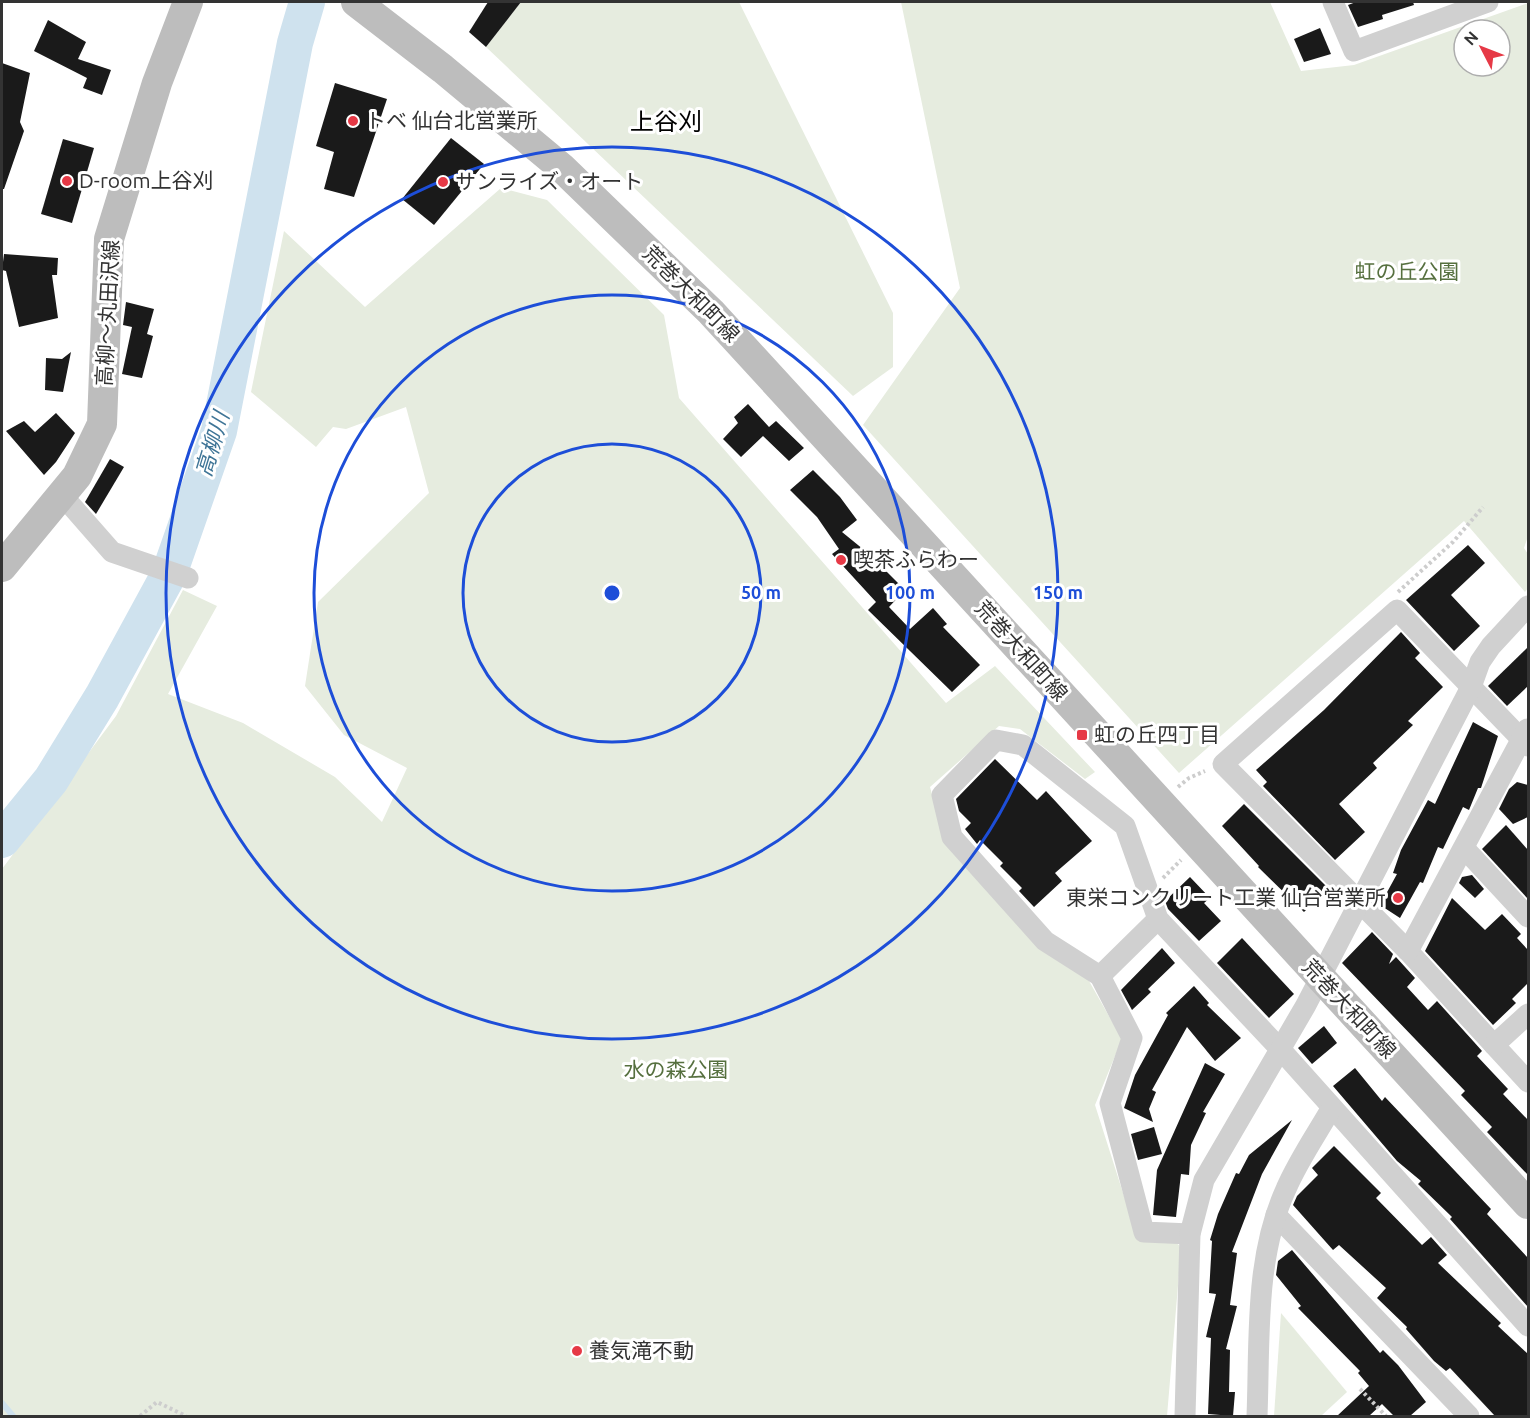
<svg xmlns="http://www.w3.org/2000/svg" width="1530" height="1418" font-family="Ubuntu,'Noto Sans JP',sans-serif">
<rect width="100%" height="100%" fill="#fff"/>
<g fill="#e6ecdf" fill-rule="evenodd">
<path d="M521,2H739L893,313V367L853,396L486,47Z"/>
<path d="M901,2H1270L1301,71L1354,65L1528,3V536L1524,548L1528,554V588L1525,592L1464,521L1179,773L863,425L960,288ZM1464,30H1500V66H1464Z"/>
<path d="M501,188L547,200L664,315L679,398L946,703L995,666L1095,772L1085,779L1020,729L999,726L930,787L945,842L1089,981L1122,1039L1095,1105L1138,1240L1173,1241L1179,1245L1181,1250L1167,1416H2V869L116,716L183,590L217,606L168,694L243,723L335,777L382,822L407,768L344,735L305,686L318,602L429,493L406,407L346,429L333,427L316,447L251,392L284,231L365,307Z"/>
<path d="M1281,1313L1347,1392L1321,1416H1274Z"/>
</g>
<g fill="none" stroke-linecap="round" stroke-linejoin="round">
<path stroke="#cfe2ee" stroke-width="6" d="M2,1403L13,1416"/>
<path stroke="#cfe2ee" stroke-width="36" d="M2,840L51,780L102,697L169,574L219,431L295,43L307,2"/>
</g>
<g fill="#1a1a1a">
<path d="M488,2H521L486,47L469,32Z"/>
<path d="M1356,2H1413L1414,5L1382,15L1383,19L1358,27L1348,5Z"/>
<path d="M48,20L86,42L78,59L111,70L102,95L83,88L87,78L34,51Z"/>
<path d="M1320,28L1331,54L1304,62L1294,39Z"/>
<path d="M2,63L30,73L20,122L24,131L4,189H2Z"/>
<path d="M335,83L387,99L354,197L324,189L334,152L316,146Z"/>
<path d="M451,138L484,164L434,225L402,199Z"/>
<path d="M63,139L94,148L72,223L41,214Z"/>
<path d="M4,254L58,258L57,275H52L58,318L19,327L6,271L2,270Z"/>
<path d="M126,302L154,309L147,334L153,336L142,378L122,374L132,327L123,325Z"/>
<path d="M71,352L63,392L45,390L46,358L62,359Z"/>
<path d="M748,404L769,427L776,421L804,448L789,461L763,436L741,457L723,439L738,423L734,417Z"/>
<path d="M56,413L75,433L56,462L44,475L6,431L24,421L35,432Z"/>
<path d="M110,459L124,467L96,514L85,502Z"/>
<path d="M813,470L840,497L857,520L842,532L869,554L905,590L889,607L910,629L933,608L947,624L943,627L980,665L952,692L868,610L876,602L832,554L839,549L817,517L790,490Z"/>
<path d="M1468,545L1485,563L1451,595L1480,626L1454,651L1406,600Z"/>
<path d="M1401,632L1420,653L1415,658L1443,687L1408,721L1413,725L1373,763L1377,768L1339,804L1365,832L1335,860L1263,786L1267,782L1256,770L1324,710Z"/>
<path d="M1528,647V686L1507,706L1488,686Z"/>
<path d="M1473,722L1498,736L1481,788H1478L1469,810L1463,807L1443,849L1438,847L1423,883L1420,882L1400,918L1380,905L1397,874L1393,873L1401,850L1428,800L1435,804Z"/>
<path d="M995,759L1037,800L1046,791L1092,841L1055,873L1062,881L1034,907L1019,891L1022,888L1000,866L1003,863L980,840L977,844L965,829L971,823L959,811L956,799Z"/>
<path d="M1517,782L1528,785V817L1513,824L1499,809L1509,789Z"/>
<path d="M1244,804L1328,888L1304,912L1258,867L1259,866L1222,826Z"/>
<path d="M1506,825L1528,850V899L1482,849Z"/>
<path d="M1472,875L1484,889L1475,898L1459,883L1462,877Z"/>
<path d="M1190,877L1210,898L1204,903L1221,921L1199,941L1168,909L1165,901Z"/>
<path d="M1452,898L1485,930L1502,914L1521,934L1517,938L1528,950V983L1512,999L1516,1003L1493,1025L1425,951Z"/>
<path d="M1372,932L1393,954L1389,964L1396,957L1415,978L1407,987L1428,1010L1437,1001L1474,1042L1482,1051L1477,1056L1508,1089L1503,1094L1528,1120V1175L1487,1132L1492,1127L1461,1095L1465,1091L1342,963Z"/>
<path d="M1242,938L1294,994L1269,1018L1217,963Z"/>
<path d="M1162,948L1175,963L1148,989L1151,992L1132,1010L1121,990Z"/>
<path d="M1194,986L1209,1003L1207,1005L1241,1038L1215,1061L1187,1027L1152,1090L1156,1092L1149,1109L1153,1122L1124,1108L1135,1075L1168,1015L1166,1013Z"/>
<path d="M1324,1026L1337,1043L1312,1064L1298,1048Z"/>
<path d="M1205,1063L1225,1074L1203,1112L1206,1113L1191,1145L1189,1175L1181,1174L1176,1217L1153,1215L1157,1170Z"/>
<path d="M1355,1068L1382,1101L1385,1097L1491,1209L1487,1214L1528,1258V1307L1450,1219L1452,1217L1418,1184L1421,1181L1397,1161L1333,1086Z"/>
<path d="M1292,1120L1262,1174L1232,1252L1237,1253L1230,1305L1237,1306L1226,1349L1230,1350L1229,1392H1235L1233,1416L1208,1414L1211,1338L1206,1337L1216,1294L1209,1293L1212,1241L1210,1240L1218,1214L1236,1173L1239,1174L1249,1155Z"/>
<path d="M1154,1127L1162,1154L1138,1160L1131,1134Z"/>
<path d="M1334,1146L1381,1193L1376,1198L1422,1245L1431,1237L1447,1255L1438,1263L1501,1323L1498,1326L1528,1354V1416H1495L1450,1368L1446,1371L1434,1361L1406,1329L1407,1327L1377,1298L1386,1288L1339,1245L1333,1250L1293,1205L1297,1196L1318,1175L1312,1168Z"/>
<path d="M1292,1250L1380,1353L1383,1350L1398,1365L1426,1402L1410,1416H1394L1382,1404L1369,1416H1337L1369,1386L1358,1373L1360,1371L1298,1308L1301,1306L1276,1275L1278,1261Z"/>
</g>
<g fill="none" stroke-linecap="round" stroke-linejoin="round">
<g stroke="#cdcdcd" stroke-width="4" stroke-dasharray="3 3" stroke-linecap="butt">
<path d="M1398,592L1453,542L1483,507"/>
<path d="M1178,787L1189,778L1205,771"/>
<path d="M1163,878L1181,860"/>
<path d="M1360,1389L1386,1416"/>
<path d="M140,1416L157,1402L186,1416"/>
</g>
<g stroke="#d0d0d0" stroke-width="21">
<path d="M1333,2L1354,51L1488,2"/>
<path d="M62,495L112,552L188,578"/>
<path d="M1528,746L1397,610L1223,764L1408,951L1528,1082"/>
<path d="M1464,848L1528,917"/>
<path d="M1408,951L1527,729"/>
<path d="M1100,976L1158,919"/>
<path d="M1494,1045L1528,1014"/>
<path d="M1276,1215L1469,1416"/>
<path d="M1190,1234L1144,1232L1110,1103L1132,1038L1100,976L1045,941L952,837L942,795L996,740L1023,745L1125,826L1158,919L1281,1050L1528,1326"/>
<path d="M1185,1416L1190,1234L1204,1180L1306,1005L1471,687L1480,662L1491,646L1528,606"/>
<path d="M1257,1416C1260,1342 1254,1259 1286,1189C1298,1161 1316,1135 1331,1109"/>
</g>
<g stroke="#bdbdbd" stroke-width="30">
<path d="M356,2L443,69L562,168L711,312L1528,1204"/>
<path d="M2,567L77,476L102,424L109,239L157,83L188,2"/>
</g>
</g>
<g fill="none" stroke="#1d4ed8" stroke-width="3">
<circle cx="612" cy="593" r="149"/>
<circle cx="612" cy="593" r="298"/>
<circle cx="612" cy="593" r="446"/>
</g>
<g fill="#e63946" stroke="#fff" stroke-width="2">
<circle cx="353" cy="121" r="6"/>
<circle cx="67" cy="181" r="6"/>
<circle cx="443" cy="182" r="6"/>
<circle cx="841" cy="560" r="6"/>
<rect x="1076" y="729" width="12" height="12" rx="3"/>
<circle cx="1398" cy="898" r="6"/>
<circle cx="577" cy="1351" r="6"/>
</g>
<g text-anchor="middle" stroke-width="6" stroke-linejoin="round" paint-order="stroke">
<g font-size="21" fill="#333" stroke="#fff" text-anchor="start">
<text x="365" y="128">トベ 仙台北営業所</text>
<text x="79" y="188">D-room上谷刈</text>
<text x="455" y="189">サンライズ・オート</text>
<text x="853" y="567">喫茶ふらわー</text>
<text x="1094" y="742">虹の丘四丁目</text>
<text x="1386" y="905" text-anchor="end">東栄コンクリート工業 仙台営業所</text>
<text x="589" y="1358">養気滝不動</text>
</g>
<g font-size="21" fill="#56703f" stroke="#fff">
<text x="1407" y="279">虹の丘公園</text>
<text x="676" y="1077">水の森公園</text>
</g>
<g font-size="21" fill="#333" stroke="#fff">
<text transform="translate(691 294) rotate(45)" y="7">荒巻大和町線</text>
<text transform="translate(108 313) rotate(-87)" y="7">高柳～丸田沢線</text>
<text transform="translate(1021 651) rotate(48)" y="7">荒巻大和町線</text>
<text transform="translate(1349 1009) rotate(47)" y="7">荒巻大和町線</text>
</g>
<g font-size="22" font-style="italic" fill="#3f7597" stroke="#fff">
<text transform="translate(212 444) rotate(-73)" y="8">高柳川</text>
</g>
<g font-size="24" fill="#000" stroke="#fff">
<text x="666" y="130">上谷刈</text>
</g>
</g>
<circle cx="612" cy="593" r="9" fill="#1d4ed8" stroke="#fff" stroke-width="3"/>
<g font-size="18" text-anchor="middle" font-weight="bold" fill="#1d4ed8" stroke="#fff" stroke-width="6" stroke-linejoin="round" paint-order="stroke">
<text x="761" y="599">50 m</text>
<text x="910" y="599">100 m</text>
<text x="1058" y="599">150 m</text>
</g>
<rect width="1530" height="1418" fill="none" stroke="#333333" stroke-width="6"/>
<g transform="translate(1482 48) rotate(312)"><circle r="28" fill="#ffffff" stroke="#adadad" stroke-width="1.5"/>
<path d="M0-4.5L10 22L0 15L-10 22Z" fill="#e63946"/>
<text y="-9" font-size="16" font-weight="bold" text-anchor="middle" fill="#333333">N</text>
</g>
</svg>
